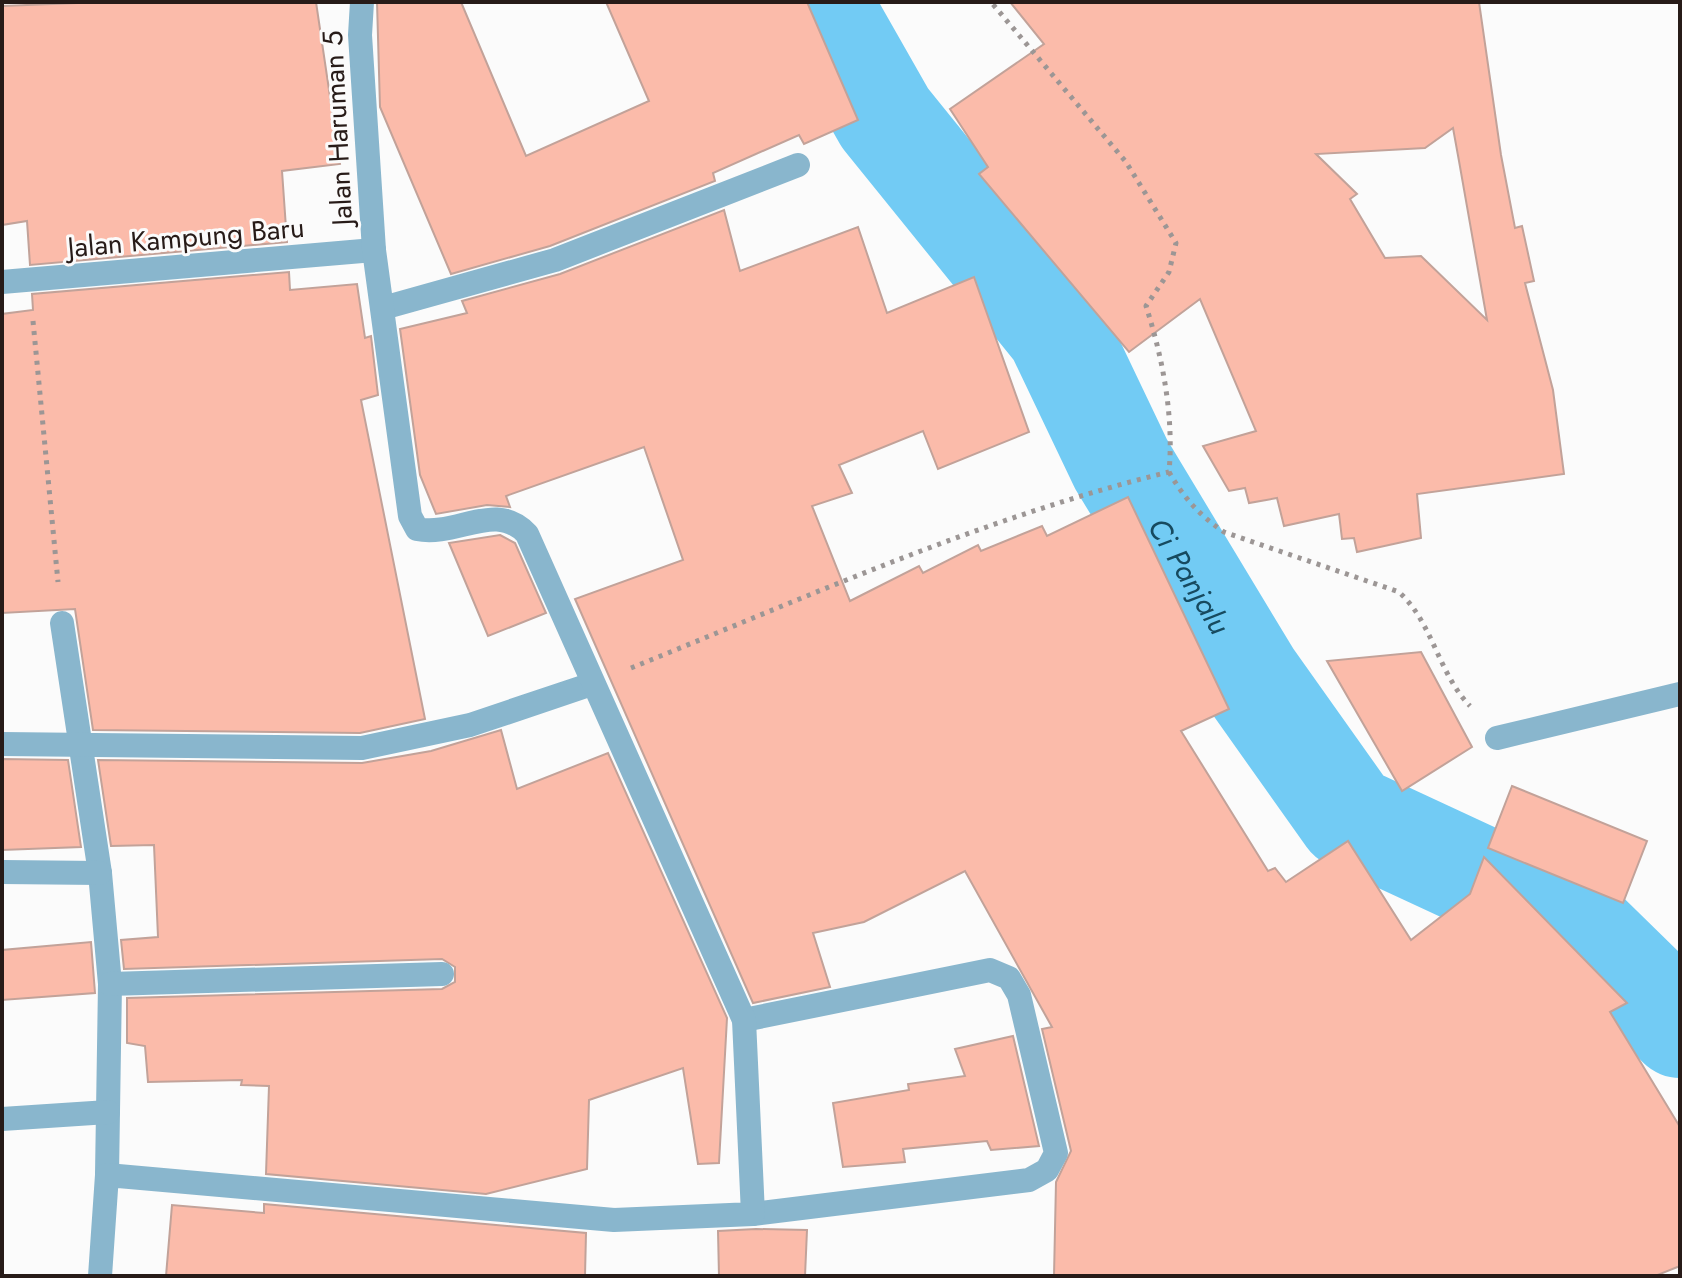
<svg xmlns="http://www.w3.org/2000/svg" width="1682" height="1278" font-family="Jost,sans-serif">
<rect width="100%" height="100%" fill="#fbfbfb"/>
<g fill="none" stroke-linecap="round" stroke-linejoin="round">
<path stroke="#72cbf4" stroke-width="104" id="s1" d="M819,2L885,118L1058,332L1121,464L1249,676L1349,817L1573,921L1680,1026"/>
</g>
<g fill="#fbbbaa" stroke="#c2a299" stroke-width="2" fill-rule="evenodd">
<path d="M103,2H316L340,164L282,171L287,242L30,265L27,221L2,225V6Z"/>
<path d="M377,2H461L526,156L649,101L606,2H807L858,120L804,144L799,135L713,173L715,181L550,246L451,274L380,107Z"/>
<path d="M1010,2H1479L1501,155L1515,228L1522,226L1534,281L1525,283L1553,390L1564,474L1417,494L1421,538L1357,552L1354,538L1342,539L1339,514L1284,526L1277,498L1249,503L1245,488L1229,491L1203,446L1256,431L1200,299L1129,352L979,174L988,167L950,109L1044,44ZM1453,128L1459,161L1487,320L1421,256L1385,258L1350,199L1357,194L1316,154L1425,148Z"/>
<path d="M724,210L740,271L858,227L887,313L974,277L1029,432L938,469L923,431L839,465L852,493L812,506L850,601L919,566L923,573L978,545L981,551L1042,526L1047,536L1128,497L1229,709L1181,731L1268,871L1275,868L1286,882L1348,841L1411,940L1470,894L1484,857L1627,1003L1610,1012L1680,1127V1266L1655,1276H1054L1056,1182L1071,1151L1042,1029L1052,1027L965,871L864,922L813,933L830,987L753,1003L575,599L683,560L644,447L506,496L510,507L487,505L436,514L420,475L400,329L467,313L462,301L560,274Z"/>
<path d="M289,272L290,290L357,284L365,338L371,336L378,395L361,400L425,719L360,733L93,730L75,609L2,613V314L33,310L32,294Z"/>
<path d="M500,535L515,543L546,613L488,636L449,543Z"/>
<path d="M1421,652L1472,747L1402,791L1327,661Z"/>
<path d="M501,730L517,789L608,753L727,1018L719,1163L698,1164L683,1068L589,1100L587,1169L486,1194L266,1174L269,1086L241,1085L242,1080L148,1082L145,1046L127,1043V998L442,989L455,982V967L442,959L124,969L121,940L158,937L154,845L111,846L98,760L362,763L431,751Z"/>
<path d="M2,759L68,760L81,847L2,850Z"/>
<path d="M1512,786L1647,841L1623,903L1488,848Z"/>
<path d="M91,942L95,993L2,1000V950Z"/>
<path d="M1013,1036L1039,1146L991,1150L987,1141L903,1149L905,1162L843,1167L833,1103L909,1090L908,1084L965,1076L955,1049Z"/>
<path d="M264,1204L586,1233L585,1276H166L172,1205L264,1213Z"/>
<path d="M756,1229L807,1230L805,1276H719L718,1231Z"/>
</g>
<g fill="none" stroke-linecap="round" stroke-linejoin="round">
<g stroke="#9c9695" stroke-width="5" stroke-dasharray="4 6" stroke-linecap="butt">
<path d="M33,321L58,582"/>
<path d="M1169,472C1184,498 1199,515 1224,532L1399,592C1433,623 1438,673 1470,706"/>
<path d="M631,668C807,597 984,517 1169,472C1174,417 1163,359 1146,306L1169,272L1176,243L1126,162L991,2"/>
</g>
<g stroke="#89b6cd" stroke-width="24">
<path d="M2,282L374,250"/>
<path d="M383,308L555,260L798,165"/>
<path d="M62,623L100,873L110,984L107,1175"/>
<path d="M1497,738L1680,694"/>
<path d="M2,744L362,748L470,725L592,684"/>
<path d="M2,872L100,873"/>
<path d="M110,984L442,974"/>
<path d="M744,1020L990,970L1009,978L1019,995L1056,1153L1047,1170L1029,1180L753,1214"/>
<path d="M2,1119L108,1112"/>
<path d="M100,1276L107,1175L614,1220L753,1214L744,1020L527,534C496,500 457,537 417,529L410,516L374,250L360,35L362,2"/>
</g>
</g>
<g text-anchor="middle" stroke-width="6" stroke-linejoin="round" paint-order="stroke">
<g font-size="28" fill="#271b18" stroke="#fbfbfb">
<text transform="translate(337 128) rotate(-93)" y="10">Jalan Haruman 5</text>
<text transform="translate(186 237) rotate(-5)" y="10">Jalan Kampung Baru</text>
</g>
<g font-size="30" font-style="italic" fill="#174a5f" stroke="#fbfbfb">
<text dy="10" stroke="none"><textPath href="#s1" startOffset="686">Ci Panjalu</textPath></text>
</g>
</g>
<rect width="1682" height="1278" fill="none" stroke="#271b18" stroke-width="8"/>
</svg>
